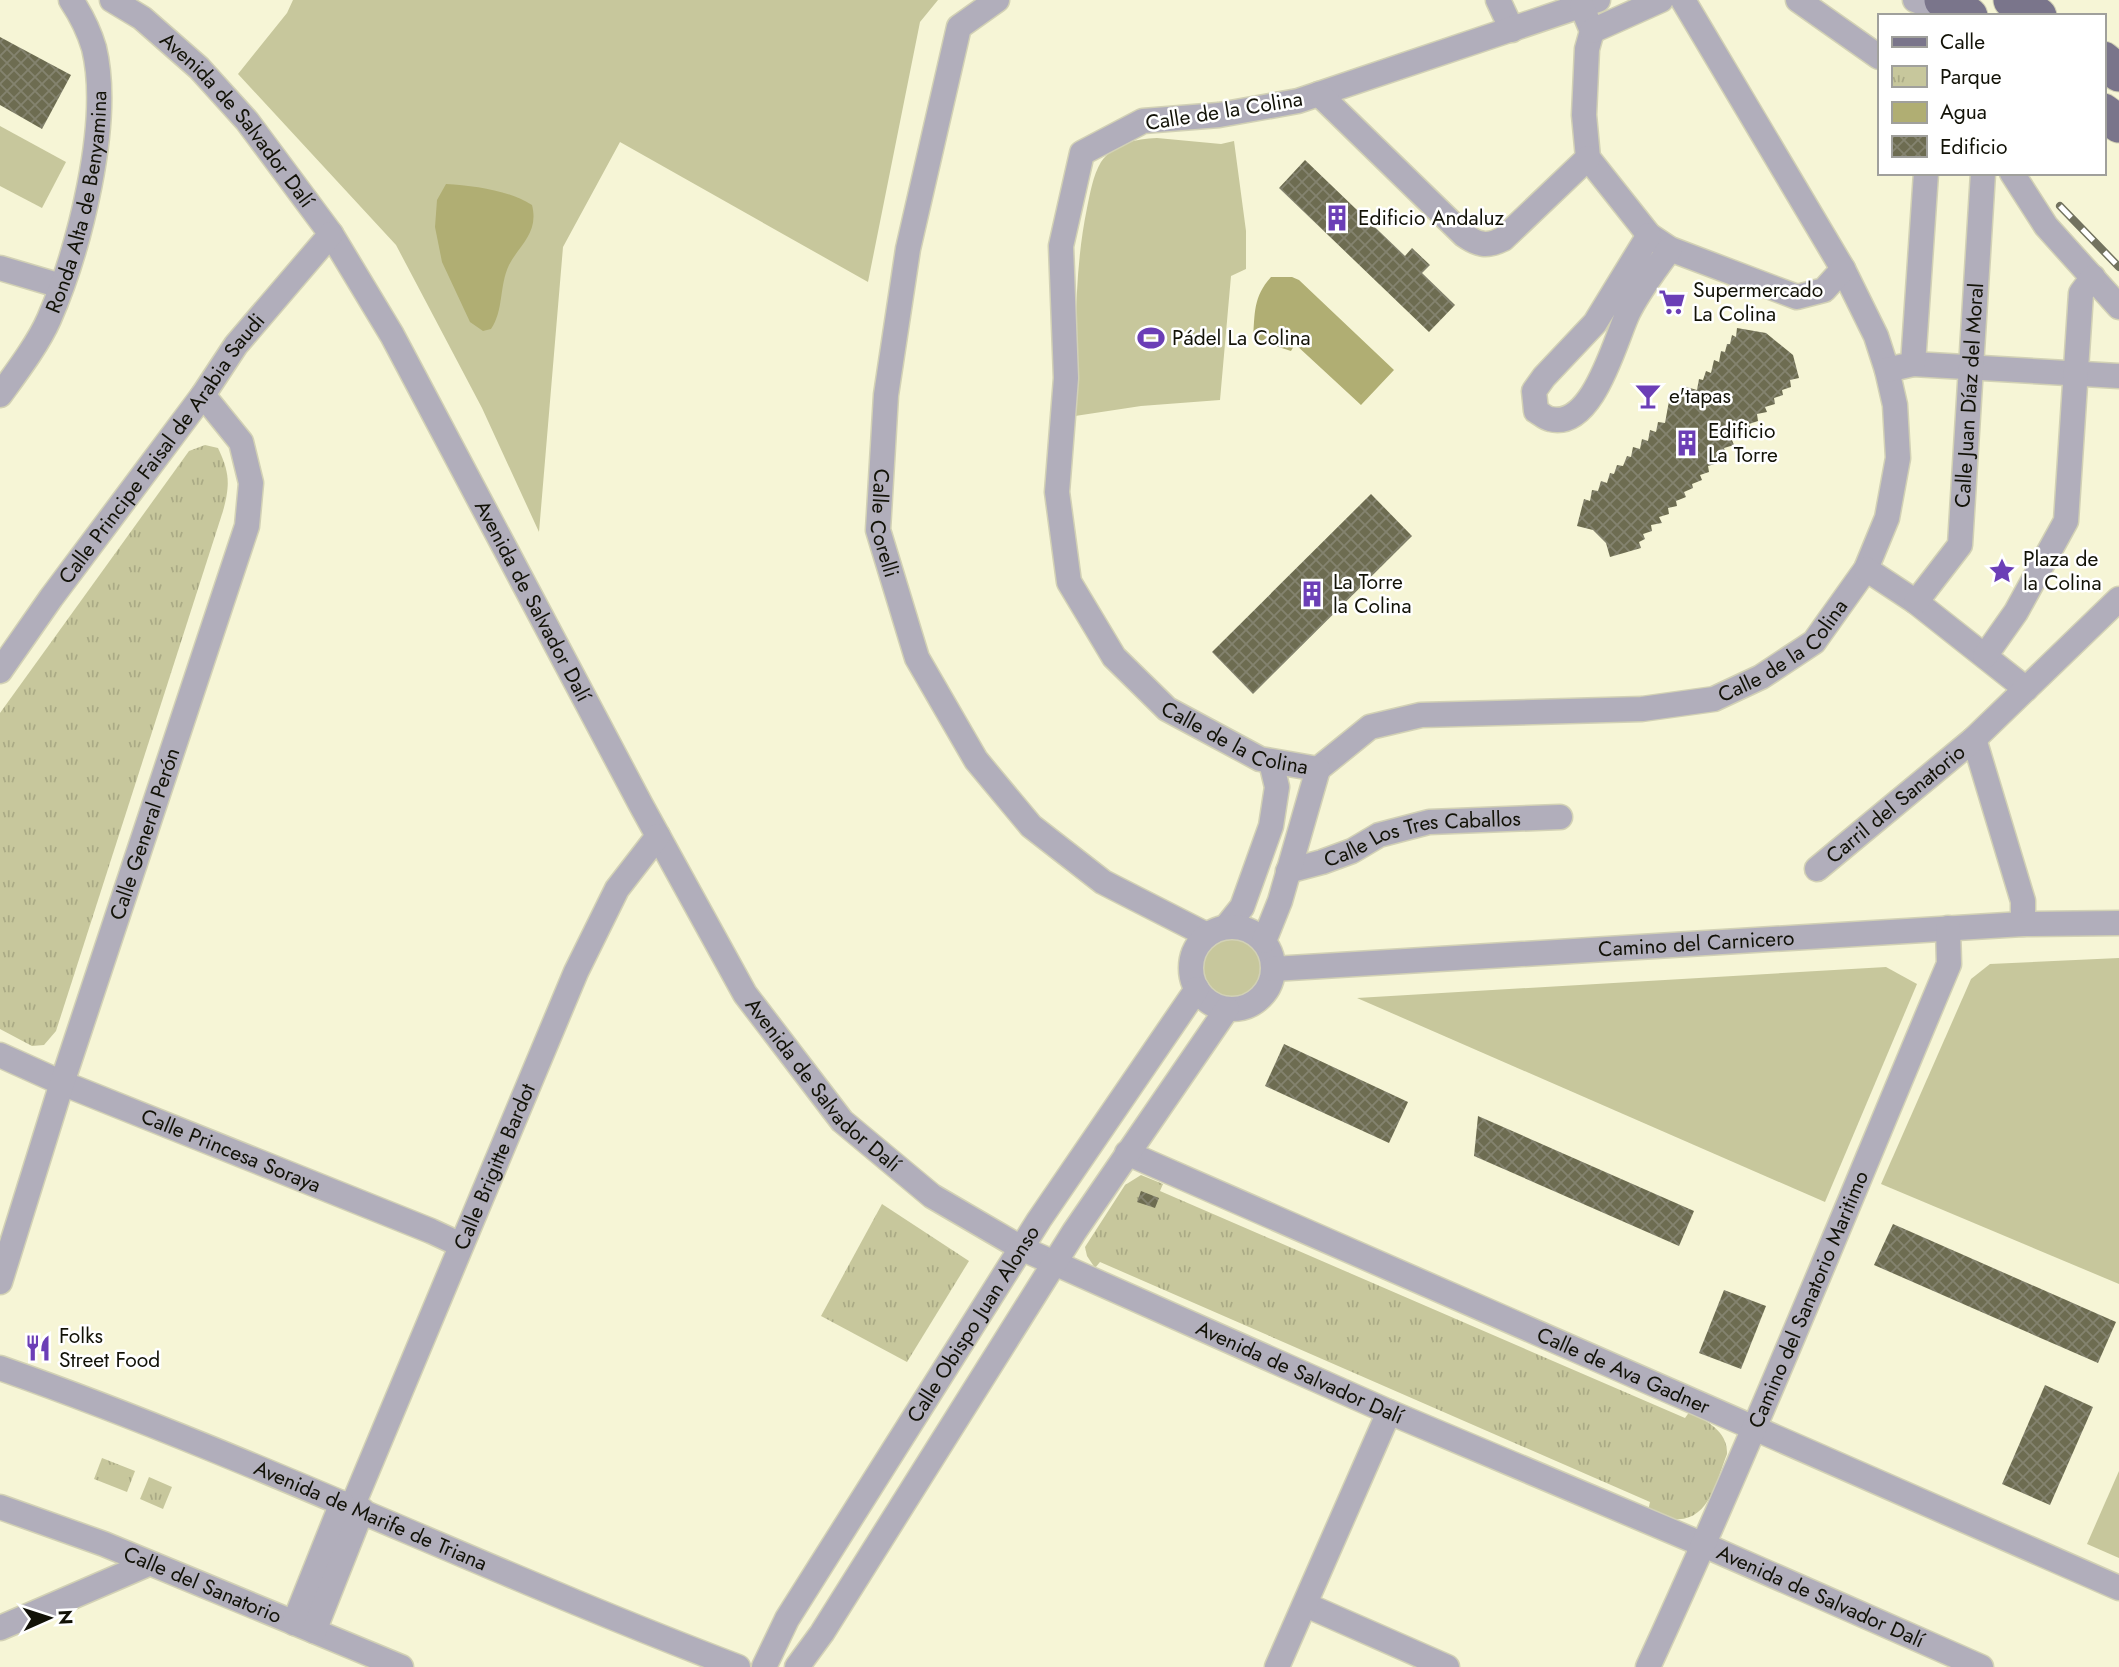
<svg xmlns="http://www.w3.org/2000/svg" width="2119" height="1667" font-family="Jost,sans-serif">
<defs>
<pattern id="park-tufts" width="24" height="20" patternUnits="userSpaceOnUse" patternTransform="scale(1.75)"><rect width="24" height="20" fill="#c7c79c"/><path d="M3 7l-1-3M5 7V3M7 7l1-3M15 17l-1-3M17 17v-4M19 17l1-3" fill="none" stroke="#aaaa85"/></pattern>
<pattern id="building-cross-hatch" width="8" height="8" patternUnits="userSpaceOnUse" patternTransform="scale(1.75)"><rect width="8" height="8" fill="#6d6c51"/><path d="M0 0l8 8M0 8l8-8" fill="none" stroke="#84836f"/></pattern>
</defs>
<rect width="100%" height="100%" fill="#f6f5d6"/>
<g fill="#c7c79c">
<path d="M293,0H938L920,22L868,282L620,142L563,247L539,532L482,408L396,245L238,74L287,13Z"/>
<path d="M0,126L66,162L42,208L0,186Z"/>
<path d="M1157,138L1221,144L1234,141L1246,231V269L1231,276L1220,400L1141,406L1075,416C1076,346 1073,276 1087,208C1090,194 1093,175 1101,162C1115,143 1135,139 1157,138Z"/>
<circle cx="1231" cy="967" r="30"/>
<path d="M2119,958V1284L1881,1184L1971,979L1990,964Z"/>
<path d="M1886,967L1917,984L1825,1202L1357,998Z"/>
<path d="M2119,1471V1558L2087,1544Z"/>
</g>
<g fill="url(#park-tufts)">
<path d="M205,445L218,448C230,473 230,485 223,511L56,1031L44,1045L32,1046L0,1029V713L189,451Z"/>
<path d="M1141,1175L1163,1184L1160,1191L1685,1418L1690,1411C1707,1422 1728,1431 1727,1454C1717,1479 1709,1522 1675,1519C1666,1518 1657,1514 1648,1511L1650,1502L1100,1262L1095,1268L1087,1256L1085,1247L1125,1185Z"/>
<path d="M882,1204L969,1261L907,1362L821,1316Z"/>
<path d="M102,1458L135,1471L127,1492L94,1479Z"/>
<path d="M149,1477L172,1487L163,1509L140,1499Z"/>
</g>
<g fill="#b0ae73">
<path d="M446,184C475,186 508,190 532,205C539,233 520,244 509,265C499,286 504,310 491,329L483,331L470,322L442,262L435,227L437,200Z"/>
<path d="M1271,277H1292L1299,280L1394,370L1361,405L1295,344L1291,351L1253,339C1255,313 1253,297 1271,277Z"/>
</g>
<g fill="url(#building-cross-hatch)">
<path d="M0,37L71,75L42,129L0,105Z"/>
<path d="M1305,160L1405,256L1412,248L1430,265L1422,273L1455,305L1429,332L1279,188Z"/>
<path d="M1737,328L1766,333L1793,355L1799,378L1790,380L1791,387L1782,390L1783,395L1774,398L1775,404L1765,407L1767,412L1757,414L1758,421L1749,424L1751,429L1741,432L1742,438L1732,440L1734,445L1724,448L1726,454L1717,458L1718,463L1708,466L1709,472L1700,475L1702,480L1692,484L1693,488L1684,492L1686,497L1676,501L1677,506L1668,508L1669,514L1659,517L1662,523L1651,525L1652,531L1643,534L1645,539L1639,542L1641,548L1610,557L1606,543L1593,530L1577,526L1584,499L1590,501L1592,490L1598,491L1601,481L1607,483L1610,473L1614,474L1617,465L1623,466L1627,456L1631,457L1633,447L1640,449L1642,439L1648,441L1650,430L1656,432L1658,422L1665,423L1669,401L1678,403L1683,386L1697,390L1699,379L1703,380L1706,371L1711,373L1714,360L1719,362L1721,351L1725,352L1727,344H1730L1732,335L1736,337Z"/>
<path d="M1371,494L1412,536L1253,694L1212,652Z"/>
<path d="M1284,1044L1408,1102L1389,1143L1265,1086Z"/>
<path d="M1478,1116L1694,1211L1679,1246L1474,1156Z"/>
<path d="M1141,1191L1159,1198L1155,1208L1137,1202Z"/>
<path d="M1893,1224L2116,1322L2098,1363L1874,1265Z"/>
<path d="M1724,1290L1766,1306L1741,1369L1699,1353Z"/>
<path d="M2045,1385L2093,1407L2050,1505L2002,1484Z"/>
</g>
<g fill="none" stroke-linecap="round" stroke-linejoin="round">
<g stroke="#d2d1b5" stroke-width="27">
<g id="street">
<path id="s1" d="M112,0L142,18L199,68L247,121L331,234L392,335L641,805L745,994L842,1121L932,1196L1023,1249L1389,1412L1704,1545L1981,1667"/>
<path id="s2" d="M997,0L959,27L908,249L886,395L878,530L917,658L976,760L1031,826L1103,882L1207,935"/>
<path d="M1498,0L1512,30"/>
<path id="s3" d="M1598,0L1298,101L1219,115L1143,121L1082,153L1061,246L1066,378L1057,492L1069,582L1114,657L1167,709L1260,759L1318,769L1370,727L1421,715L1642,709L1714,699L1761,677L1814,642L1866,569L1887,518L1898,458L1895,405L1887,370L1876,336L1843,269L1683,0"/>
<path d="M1798,0L1879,57"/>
<path d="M1915,0L1953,16"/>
<path d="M1582,7L1592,31L1587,49L1584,115L1588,158L1649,235L1670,249L1797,297L1824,290L1843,269"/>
<path d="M1592,31L1661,0"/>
<path d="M1319,94L1464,235C1478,245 1487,247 1503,239L1588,158"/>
<path d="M2012,173L2046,226L2119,307"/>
<path d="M1649,235L1595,323L1544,377L1534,391L1536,411C1540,413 1545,418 1550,419C1593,430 1615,340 1628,313C1639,290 1656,269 1670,249"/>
<path d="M0,268L61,286"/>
<path d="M1913,364L2119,376"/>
<path d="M1887,370L1913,364L1926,173"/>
<path id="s4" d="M0,395C16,373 38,344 49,319C79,250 112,122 94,48C89,31 81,15 71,0"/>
<path d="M1866,569L1916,602L2026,689"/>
<path id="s5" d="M1916,602L1960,545L1983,173"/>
<path d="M1985,656L2016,612L2066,521L2081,293L2093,277"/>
<path id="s6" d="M0,671L51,598L203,395L236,345L331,234"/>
<path d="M1974,739L2023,901V924"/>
<path id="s7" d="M1817,869L1974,739L2119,599"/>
<path id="s8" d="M1288,871L1322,862L1352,851L1379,835L1429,822L1560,817"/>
<path d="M1226,927L1242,907L1271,826L1277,787L1271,762"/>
<circle cx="1232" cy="968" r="41"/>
<path d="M1264,941L1280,901L1318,769"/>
<path id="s9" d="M1273,969L2023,924L2119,923"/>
<path id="s10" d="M0,1055L62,1083L431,1231L461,1245"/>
<path id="s11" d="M1127,1153L2119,1588"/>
<path id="s12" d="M0,1282L62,1083L247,526L251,483L241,442L203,395"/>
<path id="s13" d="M0,1368C251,1456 490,1573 738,1667"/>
<path id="s14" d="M0,1507L104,1544L401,1667"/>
<path id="s15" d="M352,1507L576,972L617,889L658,836"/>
<path d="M1306,1605L1447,1667"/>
<path d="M294,1623L342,1503"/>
<path d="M0,1628L148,1564"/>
<path d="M314,1631L362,1510"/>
<path id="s16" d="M764,1667L787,1619L1039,1220L1197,989"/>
<path d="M797,1667L822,1633L1074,1232L1227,1009"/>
<path d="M1277,1667L1389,1412"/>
<path id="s17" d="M1648,1667C1755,1435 1850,1199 1949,964L1948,928"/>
</g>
</g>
<g stroke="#d2d1b5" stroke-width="39">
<g id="primary">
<path d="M1943,0L1969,16"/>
<path d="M2012,0L2038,16"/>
<path d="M2103,60L2119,73"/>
<path d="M2103,112L2119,124"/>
</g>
</g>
<use href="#street" stroke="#b1aebb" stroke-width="24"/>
<use href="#primary" stroke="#7a758b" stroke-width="37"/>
<g stroke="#72725f" stroke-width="8">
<path id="rail" d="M2060,206L2119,267"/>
</g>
<use href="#rail" stroke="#fff" stroke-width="5" stroke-dasharray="16" stroke-linecap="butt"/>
</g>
<defs>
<g id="building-bare" transform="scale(2.1)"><path d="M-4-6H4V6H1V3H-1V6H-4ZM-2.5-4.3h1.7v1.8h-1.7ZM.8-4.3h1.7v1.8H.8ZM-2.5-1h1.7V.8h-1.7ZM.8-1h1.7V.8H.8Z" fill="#6b3eb6" stroke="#fff" stroke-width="2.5" paint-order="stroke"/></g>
<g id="supermarket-bare" transform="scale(2.1)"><path d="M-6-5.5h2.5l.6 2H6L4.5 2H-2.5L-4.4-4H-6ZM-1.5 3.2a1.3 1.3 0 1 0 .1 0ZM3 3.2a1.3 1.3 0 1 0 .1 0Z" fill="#6b3eb6" stroke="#fff" stroke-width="2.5" paint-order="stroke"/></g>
<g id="stadium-bare" transform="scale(2.1)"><path d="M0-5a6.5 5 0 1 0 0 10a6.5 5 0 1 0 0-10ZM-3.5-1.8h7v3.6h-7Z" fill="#6b3eb6" stroke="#fff" stroke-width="2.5" paint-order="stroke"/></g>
<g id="bar-bare" transform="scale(2.1)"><path d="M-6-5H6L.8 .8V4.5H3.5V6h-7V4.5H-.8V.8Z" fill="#6b3eb6" stroke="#fff" stroke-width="2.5" paint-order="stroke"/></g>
<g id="sight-bare" transform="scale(2.1)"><path d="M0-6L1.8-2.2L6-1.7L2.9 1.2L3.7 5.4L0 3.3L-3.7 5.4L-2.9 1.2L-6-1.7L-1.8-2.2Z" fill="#6b3eb6" stroke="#fff" stroke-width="2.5" paint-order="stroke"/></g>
<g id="restaurant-bare" transform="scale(2.1)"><path d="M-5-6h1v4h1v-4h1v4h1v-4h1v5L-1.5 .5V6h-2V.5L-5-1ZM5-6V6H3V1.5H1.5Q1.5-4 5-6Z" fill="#6b3eb6" stroke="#fff" stroke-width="2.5" paint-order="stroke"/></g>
</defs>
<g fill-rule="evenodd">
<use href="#building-bare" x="1337" y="218"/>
<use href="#supermarket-bare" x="1672" y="302"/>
<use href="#stadium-bare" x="1151" y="338"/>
<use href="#bar-bare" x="1648" y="396"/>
<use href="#building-bare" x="1687" y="443"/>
<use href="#sight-bare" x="2002" y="571"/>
<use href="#building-bare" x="1312" y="594"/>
<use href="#restaurant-bare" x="38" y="1348"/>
</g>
<g text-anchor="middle" stroke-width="5" stroke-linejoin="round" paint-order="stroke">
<g font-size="21" fill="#121207" stroke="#fff">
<text transform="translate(1224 111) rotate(-9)" y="7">Calle de la Colina</text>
<text dy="7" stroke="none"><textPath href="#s1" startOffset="175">Avenida de Salvador Dalí</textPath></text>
<text dy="7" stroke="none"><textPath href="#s4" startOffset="212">Ronda Alta de Benyamina</textPath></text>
<text dy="7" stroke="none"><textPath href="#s5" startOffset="222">Calle Juan Díaz del Moral</textPath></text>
<text dy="7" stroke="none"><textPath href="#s6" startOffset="275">Calle Principe Faisal de Arabia Saudi</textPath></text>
<text dy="7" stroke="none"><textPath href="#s2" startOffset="551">Calle Corelli</textPath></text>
<text dy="7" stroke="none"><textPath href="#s1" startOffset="742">Avenida de Salvador Dalí</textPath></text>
<text dy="7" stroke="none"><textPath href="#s3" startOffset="1799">Calle de la Colina</textPath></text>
<text dy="7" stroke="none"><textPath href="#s3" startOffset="1211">Calle de la Colina</textPath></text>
<text dy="7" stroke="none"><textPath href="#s7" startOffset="102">Carril del Sanatorio</textPath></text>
<text dy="7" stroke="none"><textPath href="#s12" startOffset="471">Calle General Perón</textPath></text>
<text dy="7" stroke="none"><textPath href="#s8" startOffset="140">Calle Los Tres Caballos</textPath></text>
<text dy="7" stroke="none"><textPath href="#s9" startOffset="424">Camino del Carnicero</textPath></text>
<text dy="7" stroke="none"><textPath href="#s1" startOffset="1309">Avenida de Salvador Dalí</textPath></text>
<text dy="7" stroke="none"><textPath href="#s10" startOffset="250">Calle Princesa Soraya</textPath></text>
<text dy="7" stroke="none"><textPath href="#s15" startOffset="369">Calle Brigitte Bardot</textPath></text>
<text dy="7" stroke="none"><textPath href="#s17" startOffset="401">Camino del Sanatorio Maritimo</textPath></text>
<text dy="7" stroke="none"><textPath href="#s16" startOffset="402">Calle Obispo Juan Alonso</textPath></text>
<text dy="7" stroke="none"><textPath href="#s11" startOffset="542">Calle de Ava Gadner</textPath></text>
<text dy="7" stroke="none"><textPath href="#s1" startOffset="1874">Avenida de Salvador Dalí</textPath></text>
<text dy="7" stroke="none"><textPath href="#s13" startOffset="399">Avenida de Marife de Triana</textPath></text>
<text dy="7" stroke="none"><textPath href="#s14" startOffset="217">Calle del Sanatorio</textPath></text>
<text dy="7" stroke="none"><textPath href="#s1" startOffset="2441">Avenida de Salvador Dalí</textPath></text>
</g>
<g font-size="21" fill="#121207" stroke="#fff" text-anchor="start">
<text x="1358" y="225">Edificio Andaluz</text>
<text x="1693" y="297">Supermercado<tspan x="1693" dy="24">La Colina</tspan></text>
<text x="1172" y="345">Pádel La Colina</text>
<text x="1669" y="403">e'tapas</text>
<text x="1708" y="438">Edificio<tspan x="1708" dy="24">La Torre</tspan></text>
<text x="2023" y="566">Plaza de<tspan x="2023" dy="24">la Colina</tspan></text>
<text x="1333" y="589">La Torre<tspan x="1333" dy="24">la Colina</tspan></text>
<text x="59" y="1343">Folks<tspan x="59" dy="24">Street Food</tspan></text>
</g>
</g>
<rect x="1878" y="14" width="228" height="161" fill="#ffffff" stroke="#a0a09c" stroke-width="2"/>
<rect x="1892" y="37" width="35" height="10" fill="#7a758b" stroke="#a0a09c" stroke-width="2"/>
<text x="1940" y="49" font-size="21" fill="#121207">Calle</text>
<rect x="1892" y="66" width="35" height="21" fill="url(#park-tufts)" stroke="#a0a09c" stroke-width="2"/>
<text x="1940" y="84" font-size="21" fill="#121207">Parque</text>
<rect x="1892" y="102" width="35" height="21" fill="#b0ae73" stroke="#a0a09c" stroke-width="2"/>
<text x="1940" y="119" font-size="21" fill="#121207">Agua</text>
<rect x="1892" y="136" width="35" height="21" fill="url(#building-cross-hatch)" stroke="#a0a09c" stroke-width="2"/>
<text x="1940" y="154" font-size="21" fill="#121207">Edificio</text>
<g transform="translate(49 1618) rotate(87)" stroke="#ffffff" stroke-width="5" paint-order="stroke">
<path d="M0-5L12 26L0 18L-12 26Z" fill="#121207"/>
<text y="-10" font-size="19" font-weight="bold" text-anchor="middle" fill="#121207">N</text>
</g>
</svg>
